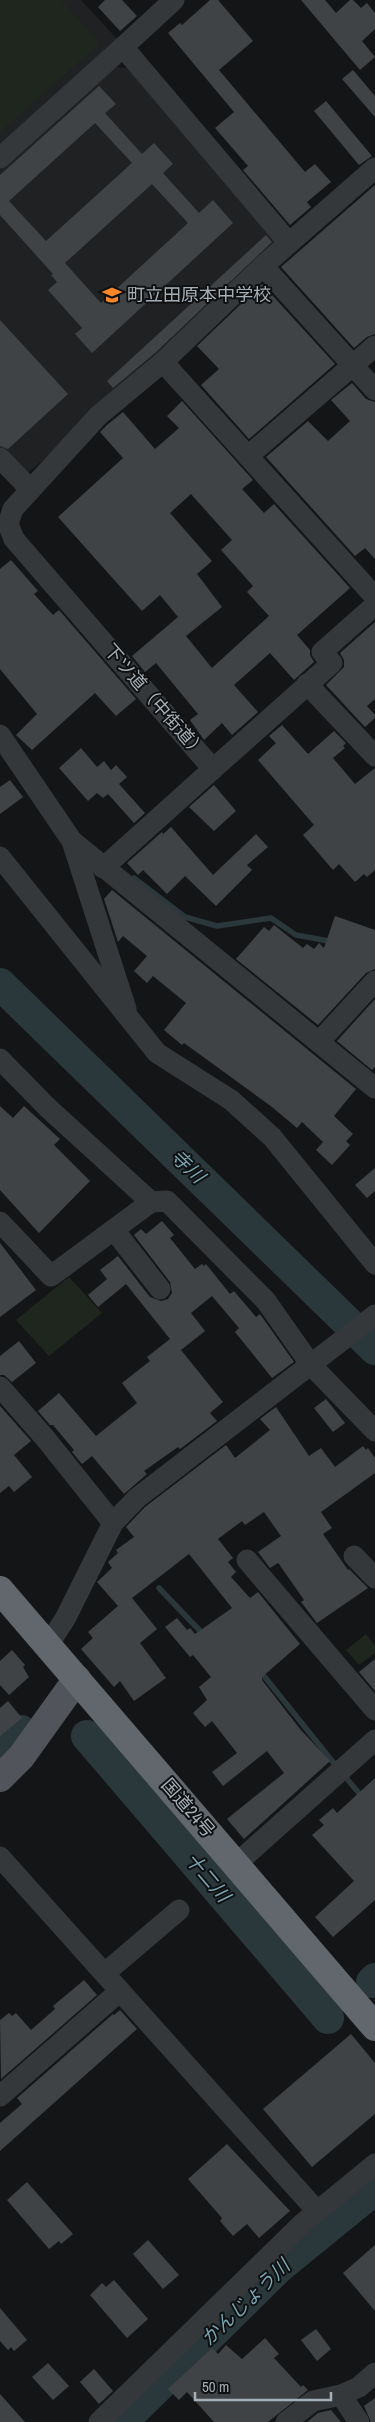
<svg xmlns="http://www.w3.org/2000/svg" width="375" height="2422" font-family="'Archivo Narrow','Noto Sans JP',sans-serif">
<rect width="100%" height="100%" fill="#141516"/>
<g fill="#202123">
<path d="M0,0H81L120,42L0,152Z"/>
<path d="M114,67L132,68L280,243L166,354L29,472L17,470L0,452V168Z"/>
</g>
<g fill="#1f261e">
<path d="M0,0H61L100,43L0,132Z"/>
<path d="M69,1277L102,1313L49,1356L16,1320Z"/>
<path d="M366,1634L375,1646V1653L359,1665L346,1650Z"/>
</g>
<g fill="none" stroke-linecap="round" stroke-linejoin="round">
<g stroke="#2a373b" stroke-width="5.5">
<path d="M134,878L185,917L217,926L271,918L296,935L334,942"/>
<path d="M159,1588L204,1635"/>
<path d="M260,1671L337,1767"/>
<path d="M343,1774L363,1798"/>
</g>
<g stroke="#2a373b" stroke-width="32">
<path d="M0,984L375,1349"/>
<path d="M87,1736L328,2018"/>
<path d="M0,1753L21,1731"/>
<path d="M372,1982L375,1979"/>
<path d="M122,2422L279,2267L375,2189"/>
</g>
</g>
<g fill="#404346" fill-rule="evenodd">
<path d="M105,0H122L137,16L120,31L98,7Z"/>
<path d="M210,0H218L253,41L219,70L305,172L315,164L331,182L307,202L311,207L290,225L243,170L248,166L215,128L234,112L168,33L180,23L182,25Z"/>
<path d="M301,0H325L336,13L350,0H353L361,8L367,3L375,13V29L362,41L375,57L360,70Z"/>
<path d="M353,70L375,96V117L342,79Z"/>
<path d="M99,86L116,104L105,113L142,154L154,143L173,164L163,173L199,213L213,200L233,223L92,353L75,334L82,328L48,290L57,282L51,275L53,274L0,215V175ZM95,123L132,163L46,241L9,201ZM152,184L188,223L101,303L65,263Z"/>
<path d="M326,101L372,156L359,165L314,111Z"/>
<path d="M375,185V334L367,337L354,348L281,267Z"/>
<path d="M266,235L272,242L155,353L113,388L107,381Z"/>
<path d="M262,284L335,364L249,439L201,385L219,369L197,346Z"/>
<path d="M0,320L68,394L8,449L0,446Z"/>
<path d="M352,383L366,399L375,402V559L365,548L355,556L266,457L308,421L328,441L350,421L331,400Z"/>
<path d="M182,401L253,480L242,489L264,513L274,504L350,588L297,635L310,650V655L314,662L294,680L270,653L234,685L258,712L232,735L222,723L204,740L190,720L198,714L156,663L145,672L132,656L178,617L160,595L142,611L58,517L123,458L100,432L107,425L123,412L155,449L179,428L167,416ZM191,494L232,540L221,550L253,586L247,592L269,616L212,668L186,636L222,607L197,574L212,561L170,513Z"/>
<path d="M11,560L38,591L34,594L53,615L59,610L136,699L116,716L95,693L32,750L16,735L37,714L0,669V569Z"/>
<path d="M375,622V699L367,706L375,715V718L365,727L326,685L344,667V660L340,653Z"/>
<path d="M282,725L308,754L334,731L346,743L343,746L345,748L333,758L355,784L375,768V870L367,877L364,874L355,882L339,864L333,870L303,835L314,825L258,760L276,743L269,736Z"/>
<path d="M81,748L97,767L104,761L111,770L116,765L127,777L119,784L145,813L134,823L108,794L103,798L97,793L88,801L59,768Z"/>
<path d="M10,780L23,797L0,814V787Z"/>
<path d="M214,785L236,811L214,831L189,807Z"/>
<path d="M171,827L213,875L256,834L268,847L247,865L252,870L216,906L185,876L167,894L143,870L138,875L127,863L162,832L163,834Z"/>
<path d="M112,890L356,1089L334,1116L353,1134L346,1141L350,1145L332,1165L316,1150L323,1142L302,1122L297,1128L272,1107L184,1043L182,1045L164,1030L186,1003L153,976L147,983L134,971L147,956L123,936L118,942L104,899Z"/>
<path d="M335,916L375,930V969L366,973L318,1025L236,959L264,927L269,931L274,925L303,948L307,944L314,949L319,943L324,948Z"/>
<path d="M375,999V1067L372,1070L337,1041Z"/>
<path d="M0,1106L13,1118L24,1106L60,1139L54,1145L90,1181L39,1233L0,1190Z"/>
<path d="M375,1168V1191L367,1198L355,1185Z"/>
<path d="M162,1221L174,1235L170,1238L195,1269L202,1264L204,1266L206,1264L230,1294L234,1291L256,1317L260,1314L294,1362L272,1378L235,1332L239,1328L212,1296L191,1313L205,1331L181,1350L223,1402L210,1413L217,1421L180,1449L178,1447L144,1471L147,1474L124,1494L92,1456L82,1464L72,1452L74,1450L53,1425H50L38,1411L59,1393L96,1436L137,1403L122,1383L150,1361L147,1357L170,1339L126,1284L98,1307L88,1295L107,1279L100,1270L118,1256L150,1297L161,1301L168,1299L172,1293L170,1282L134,1235L141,1229L146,1234Z"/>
<path d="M0,1243L36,1290L0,1317Z"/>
<path d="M19,1341L36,1363L12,1382L4,1375H0V1356Z"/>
<path d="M326,1399L345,1423L333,1432L314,1408Z"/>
<path d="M0,1406L31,1441L14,1455L32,1477L14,1492L9,1486L0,1493Z"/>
<path d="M276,1407L309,1456L321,1448L335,1467L363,1446L366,1450L368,1448L375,1458V1473L321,1512L332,1528L323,1534L348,1570L349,1569L368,1588L317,1623L301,1602L304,1600L279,1564L278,1563L270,1568L258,1552L281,1536L264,1512L245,1525L242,1521L218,1539L233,1558L228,1562L236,1572L231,1577L250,1598L258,1592L300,1644L262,1677V1680L300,1729L330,1761L244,1839L227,1819L284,1773L267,1751L223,1786L212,1772L237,1753L212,1721L205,1727L193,1713L207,1700L199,1687L211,1677L193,1655L190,1657L165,1627L177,1618L187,1630L190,1628L195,1634L232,1608L189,1554L132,1598L157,1629L140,1643L166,1678L134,1701L120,1681L114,1687L81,1649L93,1638L88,1632L118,1606L97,1582L112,1568L108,1562L118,1553L116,1550L134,1537L126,1527L145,1507L226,1445L235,1458L270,1430L260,1419Z"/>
<path d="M12,1650L25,1665L23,1667L29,1677L9,1695L0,1685V1661Z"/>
<path d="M375,1659V1691L359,1672Z"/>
<path d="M8,1701L22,1718L0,1736V1708Z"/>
<path d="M375,1778V1900L333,1937L315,1917L354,1881L312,1835L324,1825L319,1820L333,1808L337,1813Z"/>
<path d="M84,1980L97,1995L1,2079L0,2020L9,2013L12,2016L16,2013L31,2030L55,2009L53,2006Z"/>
<path d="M120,2010L137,2029L0,2151V2123L22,2104L17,2098L113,2014L114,2015Z"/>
<path d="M351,2034L375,2063V2114L312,2167L263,2109Z"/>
<path d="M227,2144L290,2211L259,2238L247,2224L233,2236L220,2221L222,2218L188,2179Z"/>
<path d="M27,2182L73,2234L61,2244L59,2241L49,2249L7,2200Z"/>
<path d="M148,2240L179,2275L163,2289L133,2254Z"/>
<path d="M375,2245V2311L343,2273Z"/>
<path d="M114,2280L148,2319L127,2338L90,2295L102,2283L106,2287Z"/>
<path d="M0,2308L27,2340L14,2351L11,2347L8,2350L0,2341Z"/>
<path d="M316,2329L331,2349L317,2361L301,2340Z"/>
<path d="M265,2338L279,2354L274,2358L301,2387L303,2385L308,2390L268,2422H214L187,2392L179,2400L168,2389L212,2348L218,2354L226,2345L242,2359Z"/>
<path d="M48,2363L69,2386L53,2400L32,2377Z"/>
<path d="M94,2369L113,2391L99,2404L80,2382Z"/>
<path d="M0,2394L25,2422H0Z"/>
<path d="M375,2398V2422H371L364,2406Z"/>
<path d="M331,2410L341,2422H307L318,2413Z"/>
</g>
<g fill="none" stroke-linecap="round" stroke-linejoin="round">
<g stroke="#35383b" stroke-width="21">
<path d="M174,0L123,47L289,243"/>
<path d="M0,158L123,47"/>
<path d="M375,168L263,266L163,362L98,416L13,509L8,524L14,539L213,769L332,663L322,652L375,605"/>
<path d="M263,266L375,390"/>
<path d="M163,362L375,597"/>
<path d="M248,456L375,346"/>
<path d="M0,458L30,489"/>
<path d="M307,684L375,756"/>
<path d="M0,735L72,841L126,1009"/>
<path d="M72,841L375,1088"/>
<path d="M0,857L157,1053L231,1100L272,1137L375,1264"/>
<path d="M103,868L213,769"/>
<path d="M319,1042L375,981"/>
<path d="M0,1059L47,1107L151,1202L51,1276L0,1222"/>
<path d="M151,1202L167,1201L266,1301L311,1365L375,1431"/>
<path d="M114,1230L160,1289"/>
<path d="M0,1387L45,1438L113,1523"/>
<path d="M354,1556L375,1578"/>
<path d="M247,1560L375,1710"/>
<path d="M48,1645L65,1619L113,1523L137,1498L375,1315"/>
<path d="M0,1857L317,2211"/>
<path d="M236,1864L375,1740"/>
<path d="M105,1973L179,1910"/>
<path d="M0,2096L120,1991"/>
<path d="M341,2395L359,2422"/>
<path d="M99,2422L303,2223L375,2164"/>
<path d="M286,2422L313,2401L341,2395L359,2387L375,2373"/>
</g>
<path stroke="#51555b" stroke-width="28" d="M0,1778L21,1757L77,1679"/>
<path stroke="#61676d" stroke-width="28" d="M0,1590L375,2027"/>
</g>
<defs>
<g id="school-bare" transform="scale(1.5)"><path d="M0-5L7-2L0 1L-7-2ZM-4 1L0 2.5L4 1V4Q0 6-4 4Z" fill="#f98529" stroke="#0f1011" stroke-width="2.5" paint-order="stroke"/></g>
</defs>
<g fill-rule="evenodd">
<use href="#school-bare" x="112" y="295"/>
</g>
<g text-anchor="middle" stroke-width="4" stroke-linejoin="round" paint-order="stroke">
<g font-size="18" fill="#a5afb7" stroke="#0f1011" text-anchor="start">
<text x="127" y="301">町立田原本中学校</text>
</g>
<g font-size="18" fill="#a5afb7" stroke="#0f1011">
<text transform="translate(155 701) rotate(49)" y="6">下ツ道（中街道）</text>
<text transform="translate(188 1808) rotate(49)" y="6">国道24号</text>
</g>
<g font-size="19" font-style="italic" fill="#7ba6b4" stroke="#0f1011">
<text transform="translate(188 1166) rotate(44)" y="7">寺川</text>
<text transform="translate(208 1877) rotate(50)" y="7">十二川</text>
<text transform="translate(245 2302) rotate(-44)" y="7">かんじょう川</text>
</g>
</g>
<path d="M195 2392v8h136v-8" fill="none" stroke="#a5afb7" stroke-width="2.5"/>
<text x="202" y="2392" font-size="15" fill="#a5afb7" stroke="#0f1011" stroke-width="4" paint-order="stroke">50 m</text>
</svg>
